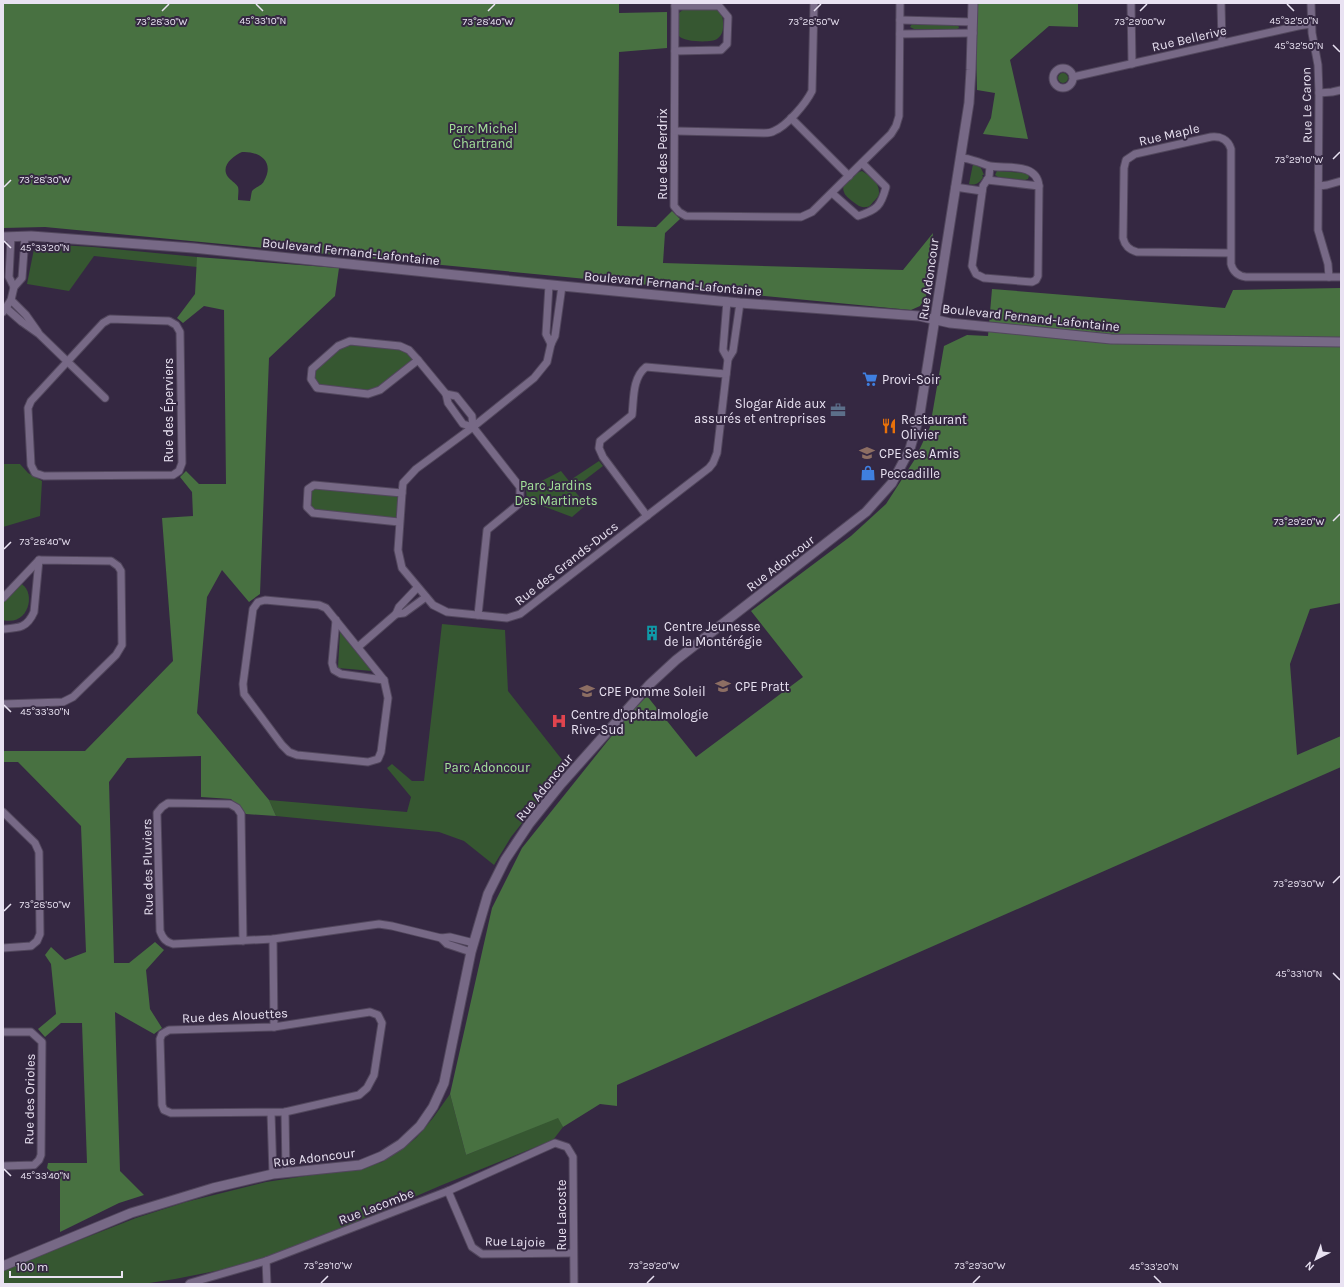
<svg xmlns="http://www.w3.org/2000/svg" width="1344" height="1287" font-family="Karla,sans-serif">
<rect width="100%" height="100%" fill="#352842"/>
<g fill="#365731">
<path d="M685,9H715C721,12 723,16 723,22C723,28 724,34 717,39C712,43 683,42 679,36C676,33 677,28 677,24C677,17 677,12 685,9Z"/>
<path d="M912,24L958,25L959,28L955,30L914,29L910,27Z"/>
<circle cx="1063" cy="78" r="5"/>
<path d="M973,164L981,168L984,175H982L983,177C980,183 975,186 969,184Z"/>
<path d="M862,171C870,176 879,182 879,192C879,197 876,199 873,202C871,205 869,207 866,207C860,208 856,204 852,201C849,198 845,196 844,192C840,182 854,174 862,171Z"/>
<path d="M997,171L1027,173L1029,176L1028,179L1025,180L998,177L995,175Z"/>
<path d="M42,244L93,247L197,257V267L94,256L69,291L27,284L34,249L37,246Z"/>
<path d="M350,341L400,346L418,360L368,394L317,388L311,379L312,369Z"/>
<path d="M599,461L603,466L573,489L586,505L572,517L527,500L526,489L561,471L569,481Z"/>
<path d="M3,464H20L28,473L42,481L40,516L3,527Z"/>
<path d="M314,485L402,493L399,522L313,513L307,507L308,489Z"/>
<path d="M19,583C37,589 30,627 3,620V601Z"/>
<path d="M442,624L505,630L508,691L567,766L511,837L494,865L464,841L439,832L276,816L269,800L407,812L411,797L387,768L392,764L412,781H424Z"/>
<path d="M340,632L372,671L338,668Z"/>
<path d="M450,1094L466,1155L558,1117L563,1127L553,1140L442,1185L266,1261L175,1279L143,1284H3V1270L136,1218L186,1202L266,1182L364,1167L382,1162L398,1152L416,1138L433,1118Z"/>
</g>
<g fill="#487141" fill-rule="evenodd">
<path d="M3,3H619V13L667,12V48L619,52L617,226L656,227L672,211L680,219L665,233L663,263L903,270L933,233L926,297L920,306L911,310L45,227L3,228ZM242,152C260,151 275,162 264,181C262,186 255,187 252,191C251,194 251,198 250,201L238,200C238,195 239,190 238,187C235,182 231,181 228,177C220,166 233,156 242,152Z"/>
<path d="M975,3H1078V27L1049,26L1010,60L1028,139L983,134L991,118L995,93L977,90Z"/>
<path d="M197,257L339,268L335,296L269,358L260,594L249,602L222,570L207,597L197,713L269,800L276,816L246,814L231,799L201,797V756L127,758L109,782L114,963H129L155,942L164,950L146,970L150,1009L162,1028L154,1034L115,1012L120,1171L144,1195L119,1203L60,1232V1180L47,1168L48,1163H87L82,1023H61L45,1037L38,1029L56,1014L51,964L45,955L51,947L65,960L86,952L81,826L18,762H3V751H85L173,661L162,518L193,516L192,492L180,477L186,471L199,484H226L224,310L204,306L183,323L177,318L195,294Z"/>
<path d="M1341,288V603L1310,609L1290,664L1297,755L1341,736V767L617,1085V1106L600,1104L563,1127L558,1118L466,1155L450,1094L492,908L522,848L626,718L647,696L696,757L803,677L751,611L851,536L886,504L915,459L930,427L944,346L967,335L988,336L992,289L1225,308L1233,290Z"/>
</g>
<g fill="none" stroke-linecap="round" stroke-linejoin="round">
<g stroke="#52475d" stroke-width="9">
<g id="minor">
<path d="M675,3L674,206L679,212L686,216L801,217L812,212L891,134L896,126L899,116L900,3"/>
<path d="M1131,3L1132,64"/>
<path d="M1221,3L1222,43"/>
<path d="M1311,3L1312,33L1318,65L1319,93L1318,230L1328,264L1329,277"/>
<path d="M900,20L973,22"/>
<path d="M900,34L973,33"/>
<path d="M675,51L721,50L727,44L728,17L719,6H675"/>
<circle cx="1063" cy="78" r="10"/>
<path d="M1073,77L1298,26L1311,24"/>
<path d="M1319,93L1332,92L1341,90"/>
<path d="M791,118L849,176"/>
<path d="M675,131L764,133C767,133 771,133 774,131C787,126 806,103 812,91L814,3"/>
<path d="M960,158C965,158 970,159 975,161C980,162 985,165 990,166C1006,169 1037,162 1039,186L1038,276L1036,280L1032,282L984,278L976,274L972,266L983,186L989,177L990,166"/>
<path d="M987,180L1039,186"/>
<path d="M1319,186L1327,185L1341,181"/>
<path d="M955,187L982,191"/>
<path d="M832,193L858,216C877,210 881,206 886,187L862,163"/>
<path d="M11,237L9,277L14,287"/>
<path d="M1231,253L1137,252C1129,250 1125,246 1123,238L1124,168L1126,160L1135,154L1211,137C1220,136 1228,139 1231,149V264C1233,272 1238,276 1246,277H1341"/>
<path d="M549,285L546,334L551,344"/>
<path d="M562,286L555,336L551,344L547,362L534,378L473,427L416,469L403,483L402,493L398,550L402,568L433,605L447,612L507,618L520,614L709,468L713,463L717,453L728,359L733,351L740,303"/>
<path d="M11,300L26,315L38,332"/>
<path d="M727,301L723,350L728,359"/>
<path d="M6,308L22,322L39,334L105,398"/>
<path d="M3,312L11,300L14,287L22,278L25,237"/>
<path d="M110,319L169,321L176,325L180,332L182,463L179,471L173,475L44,476L35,473L31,465L28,408L31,401L103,323Z"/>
<path d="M350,341L400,346L409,350L418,360L380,390L368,394L317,388L311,379L312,369L338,346Z"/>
<path d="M418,360L446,394L448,403L463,424L473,427"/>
<path d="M446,394L456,396L472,416L473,427L520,487V503L487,530L478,615"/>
<path d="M647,516L603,457L599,448L600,441L632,415C634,399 632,378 646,367L726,374"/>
<path d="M399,522L313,513L307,507L308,489L314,485L402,493"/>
<path d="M417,588L399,607L396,614L404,613L426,597"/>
<path d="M3,598L39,560L111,561L118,566L121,571L122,645L116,655L73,697L63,702L3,704"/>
<path d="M265,600L319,605L326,608L384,680L388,698L381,752L378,759L368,762L297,755L289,752L282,745L244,694L243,684L253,609L258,602Z"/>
<path d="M336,620L332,663L334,670L341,674L384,680"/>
<path d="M3,629C19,628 27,628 34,612L39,560"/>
<path d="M358,647L396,614"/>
<path d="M3,812L35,843L39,852L40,934L37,941L31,946L3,948"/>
<path d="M441,938L450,937L474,943"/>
<path d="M273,939L274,1027"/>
<path d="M243,941L241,814L237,808L230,804L168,803L162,807L157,813L160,931C163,939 166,942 173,944L273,939L379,924L392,926L441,938L447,944L471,952"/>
<path d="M370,1012L378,1015L382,1023L374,1075L367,1088L359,1095L285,1112L171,1113L164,1110L162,1105L160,1039L162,1034L169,1030L274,1027Z"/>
<path d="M3,1032H31L42,1042L41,1155L39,1160L34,1165L3,1166"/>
<path d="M285,1112L286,1173"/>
<path d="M271,1113L273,1174"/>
<path d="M448,1191L472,1247L482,1254L573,1253"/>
<path d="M266,1261L267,1284"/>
<path d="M189,1284L190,1283L266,1261L448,1191L555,1143L567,1147L573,1157L574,1284"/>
</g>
</g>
<g stroke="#52475d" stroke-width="11">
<g id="tertiary">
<path d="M3,237L31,236L193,248L562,286L740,303L919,316L950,323L1111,339L1341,342"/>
<path d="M3,1266L131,1213L213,1188L273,1174L360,1165L382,1156L401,1144L420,1126L433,1107L444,1083L471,952L488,894L505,860L529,824L561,784L650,684L676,660L866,512L892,483L910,449L920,413L969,103L971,70L973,3"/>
</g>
</g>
<use href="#minor" stroke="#776986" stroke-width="7"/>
<use href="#tertiary" stroke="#776986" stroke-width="9"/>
</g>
<path fill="none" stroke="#e9e2f2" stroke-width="1.5" d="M256,4L263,11M1287,4L1294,11M162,11L169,4M488,11L495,4M814,11L821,4M1140,11L1147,4M1333,45L1340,52M1333,159L1340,152M4,187L11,180M4,241L11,248M1333,521L1340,514M4,549L11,542M4,705L11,712M1333,883L1340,876M4,911L11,904M1333,973L1340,980M4,1169L11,1176M1154,1276L1161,1283M321,1283L328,1276M647,1283L654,1276M973,1283L980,1276"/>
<defs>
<g id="supermarket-bare" transform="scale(1.2)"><path d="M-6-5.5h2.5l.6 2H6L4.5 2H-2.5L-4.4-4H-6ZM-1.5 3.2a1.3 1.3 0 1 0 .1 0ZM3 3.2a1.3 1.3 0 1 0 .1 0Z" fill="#3f7fe0" stroke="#352842" stroke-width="2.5" paint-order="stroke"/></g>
<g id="office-bare" transform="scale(1.2)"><path d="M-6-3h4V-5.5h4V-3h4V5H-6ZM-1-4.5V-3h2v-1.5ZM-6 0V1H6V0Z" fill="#5c6f8a" stroke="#352842" stroke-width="2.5" paint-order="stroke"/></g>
<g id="restaurant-bare" transform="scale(1.2)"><path d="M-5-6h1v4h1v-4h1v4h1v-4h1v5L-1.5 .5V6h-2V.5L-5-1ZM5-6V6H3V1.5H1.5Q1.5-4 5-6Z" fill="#e8710a" stroke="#352842" stroke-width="2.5" paint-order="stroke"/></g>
<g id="school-bare" transform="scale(1.2)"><path d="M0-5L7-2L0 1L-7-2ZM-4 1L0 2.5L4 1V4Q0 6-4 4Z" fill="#8d6e63" stroke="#352842" stroke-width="2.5" paint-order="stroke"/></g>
<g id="shop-bare" transform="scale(1.2)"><path d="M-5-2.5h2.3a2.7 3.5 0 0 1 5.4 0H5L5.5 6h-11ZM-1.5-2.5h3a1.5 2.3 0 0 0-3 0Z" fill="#3f7fe0" stroke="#352842" stroke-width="2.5" paint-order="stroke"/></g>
<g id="building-bare" transform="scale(1.2)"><path d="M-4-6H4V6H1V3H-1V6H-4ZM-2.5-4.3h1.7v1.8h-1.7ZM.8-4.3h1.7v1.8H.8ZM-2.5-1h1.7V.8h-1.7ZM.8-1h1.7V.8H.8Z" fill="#0f9aa8" stroke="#352842" stroke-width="2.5" paint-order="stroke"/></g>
<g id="hospital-bare" transform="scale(1.2)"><path d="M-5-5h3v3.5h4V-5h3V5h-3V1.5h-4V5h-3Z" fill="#e0444e" stroke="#352842" stroke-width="2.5" paint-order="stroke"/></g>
</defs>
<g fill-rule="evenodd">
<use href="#supermarket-bare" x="870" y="379"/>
<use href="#office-bare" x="838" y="410"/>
<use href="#restaurant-bare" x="889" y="426"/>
<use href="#school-bare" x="867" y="453"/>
<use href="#shop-bare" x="868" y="473"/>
<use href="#building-bare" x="652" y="633"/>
<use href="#school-bare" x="723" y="686"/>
<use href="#school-bare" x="587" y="691"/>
<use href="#hospital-bare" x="559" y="721"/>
</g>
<g text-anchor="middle" stroke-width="4" stroke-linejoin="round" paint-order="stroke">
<g font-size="13" fill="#e9e2f2" stroke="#352842">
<text transform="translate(1189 38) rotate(-13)" y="5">Rue Bellerive</text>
<text transform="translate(1306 105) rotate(-91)" y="5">Rue Le Caron</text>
<text transform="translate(1169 134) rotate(-13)" y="5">Rue Maple</text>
<text transform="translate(662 154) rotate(-90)" y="5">Rue des Perdrix</text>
<text transform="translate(351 251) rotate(6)" y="5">Boulevard Fernand-Lafontaine</text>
<text transform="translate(928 279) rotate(-82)" y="5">Rue Adoncour</text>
<text transform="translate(673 283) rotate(5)" y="5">Boulevard Fernand-Lafontaine</text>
<text transform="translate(1031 317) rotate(6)" y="5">Boulevard Fernand-Lafontaine</text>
<text transform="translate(168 410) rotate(-90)" y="5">Rue des Éperviers</text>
<text transform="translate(566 563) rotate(-38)" y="5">Rue des Grands-Ducs</text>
<text transform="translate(780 563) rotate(-38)" y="5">Rue Adoncour</text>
<text transform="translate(544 787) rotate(-51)" y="5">Rue Adoncour</text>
<text transform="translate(147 867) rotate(-91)" y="5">Rue des Pluviers</text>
<text transform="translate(235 1015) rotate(-3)" y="5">Rue des Alouettes</text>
<text transform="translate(29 1099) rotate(-89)" y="5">Rue des Orioles</text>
<text transform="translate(314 1157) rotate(-7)" y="5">Rue Adoncour</text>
<text transform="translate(376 1206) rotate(-21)" y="5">Rue Lacombe</text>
<text transform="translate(561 1215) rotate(-90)" y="5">Rue Lacoste</text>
<text transform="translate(515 1241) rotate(1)" y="5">Rue Lajoie</text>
</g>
<g font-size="13" fill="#a4e29a" stroke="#352842">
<text x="483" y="133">Parc Michel<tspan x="483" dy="15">Chartrand</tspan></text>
<text x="556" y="490">Parc Jardins<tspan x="556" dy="15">Des Martinets</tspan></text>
<text x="487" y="772">Parc Adoncour</text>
</g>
<g font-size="13" fill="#e9e2f2" stroke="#352842" text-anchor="start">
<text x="882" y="384">Provi-Soir</text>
<text x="826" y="408" text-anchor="end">Slogar Aide aux<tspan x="826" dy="15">assurés et entreprises</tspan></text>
<text x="901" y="424">Restaurant<tspan x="901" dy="15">Olivier</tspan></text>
<text x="879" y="458">CPE Ses Amis</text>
<text x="880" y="478">Peccadille</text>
<text x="664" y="631">Centre Jeunesse<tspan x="664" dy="15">de la Montérégie</tspan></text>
<text x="735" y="691">CPE Pratt</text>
<text x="599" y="696">CPE Pomme Soleil</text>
<text x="571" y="719">Centre d'ophtalmologie<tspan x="571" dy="15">Rive-Sud</tspan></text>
</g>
</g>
<g font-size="10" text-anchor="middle" fill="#e9e2f2" stroke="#352842" stroke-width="4" stroke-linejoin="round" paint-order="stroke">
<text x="1294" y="24">45°32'50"N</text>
<text x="263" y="24">45°33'10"N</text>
<text x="162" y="25">73°28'30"W</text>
<text x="488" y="25">73°28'40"W</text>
<text x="814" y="25">73°28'50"W</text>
<text x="1140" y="25">73°29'00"W</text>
<text x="1299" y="49">45°32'50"N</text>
<text x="1299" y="163">73°29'10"W</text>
<text x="45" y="183">73°28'30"W</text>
<text x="45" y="251">45°33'20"N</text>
<text x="1299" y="525">73°29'20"W</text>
<text x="45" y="545">73°28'40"W</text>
<text x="45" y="715">45°33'30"N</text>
<text x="1299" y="887">73°29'30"W</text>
<text x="45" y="908">73°28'50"W</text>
<text x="1299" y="977">45°33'10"N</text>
<text x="45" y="1179">45°33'40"N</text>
<text x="328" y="1269">73°29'10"W</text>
<text x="654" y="1269">73°29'20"W</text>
<text x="980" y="1269">73°29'30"W</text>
<text x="1154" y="1270">45°33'20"N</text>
</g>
<rect width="1344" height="1287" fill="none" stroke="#e9e2f2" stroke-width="8"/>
<g transform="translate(1316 1259) rotate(222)" stroke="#352842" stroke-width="3" paint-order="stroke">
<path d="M0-3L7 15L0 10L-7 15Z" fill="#e9e2f2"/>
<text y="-6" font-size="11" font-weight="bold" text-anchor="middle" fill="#e9e2f2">N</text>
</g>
<path d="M10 1271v6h112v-6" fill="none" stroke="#e9e2f2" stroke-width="2"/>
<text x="16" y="1271" font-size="12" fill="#e9e2f2" stroke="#352842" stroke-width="3" paint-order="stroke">100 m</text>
</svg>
